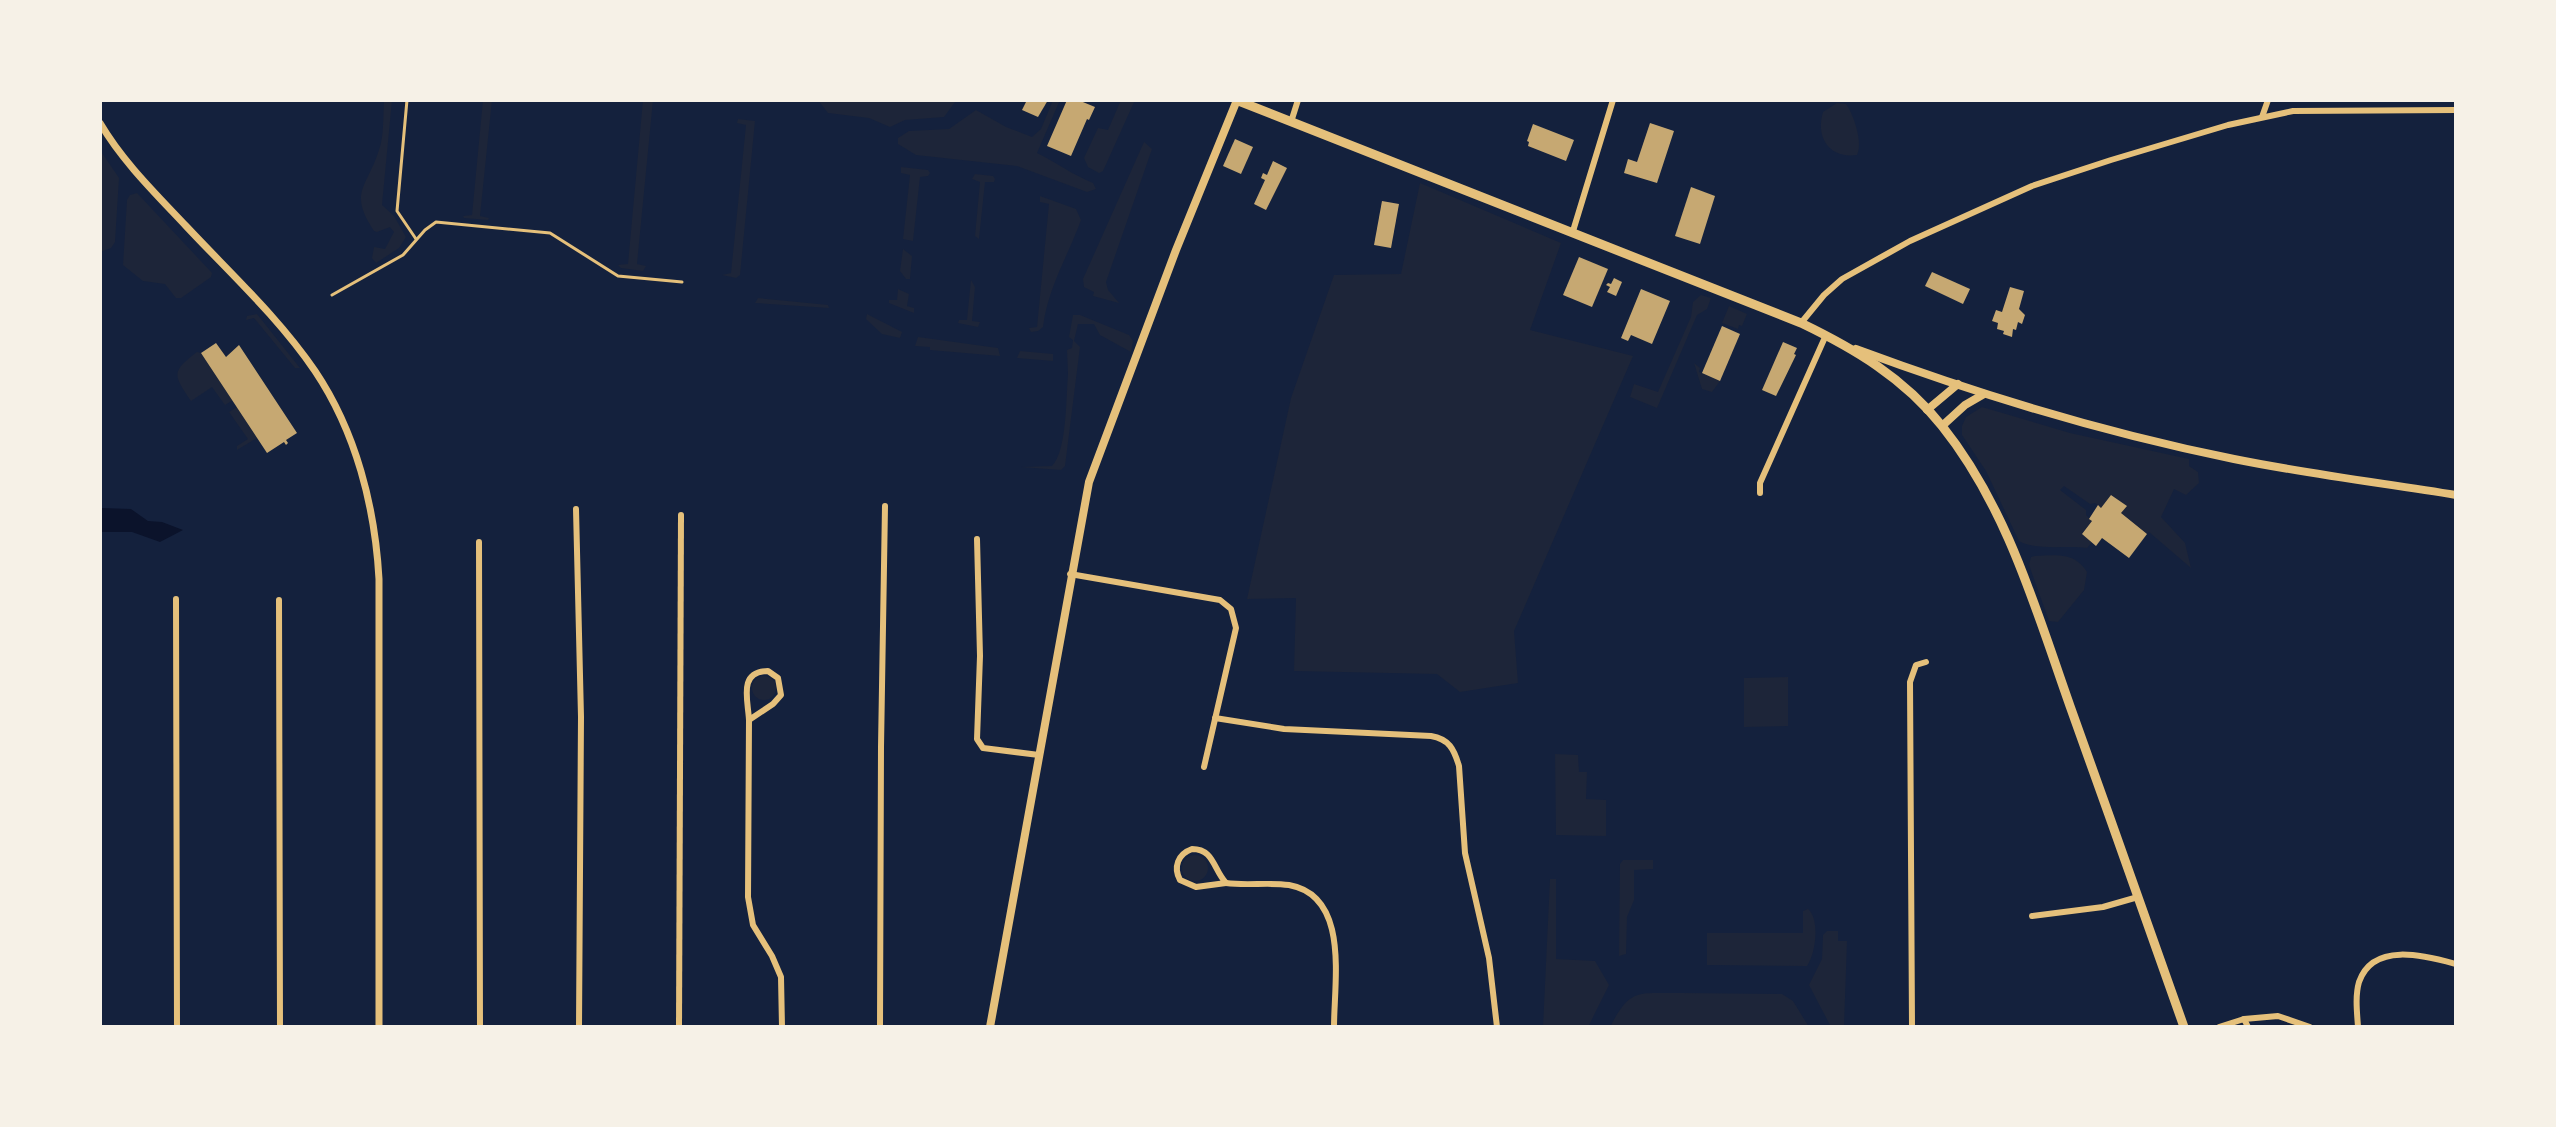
<svg xmlns="http://www.w3.org/2000/svg" width="2556" height="1127" font-family="'Noto Serif',serif">
<rect width="100%" height="100%" fill="#14213d"/>
<g fill="#1d2539">
<path d="M384,100H392L382,205L394,216L406,237L399,248L376,263L372,258L374,247L385,249L394,232L390,227L377,232L374,231C348,192 367,188 379,150C384,136 383,116 384,100Z"/>
<path d="M483,100H492L480,216L489,218L488,220L464,218L463,216L472,215Z"/>
<path d="M643,100H653L637,264L646,266L643,271L621,268L618,265L628,264Z"/>
<path d="M818,100H955V102L944,117L905,120L890,127L869,118L828,113Z"/>
<path d="M1053,100H1060L1037,153C1057,163 1073,175 1093,183L1096,189L1087,192L1017,166L916,155L898,144V138L909,131L949,129L976,110L1006,127L1032,137L1041,129Z"/>
<path d="M1121,100H1135L1103,171L1099,173L1088,167L1084,158L1098,128L1108,130Z"/>
<path d="M1837,103L1846,104C1854,115 1863,143 1857,155C1830,159 1815,138 1823,112Z"/>
<path d="M738,119L755,121L740,275L736,278L722,275L731,273L746,125L737,123Z"/>
<path d="M1144,142L1152,149L1106,282L1108,290L1119,303L1093,296L1094,292L1084,287L1083,279Z"/>
<path d="M100,150L119,178L115,242L111,248L100,252Z"/>
<path d="M901,167L928,170L930,173L928,176L920,177L913,241L903,239L910,175L901,173Z"/>
<path d="M975,174L993,176L995,179L994,182H985L979,239L975,236L980,182L972,179Z"/>
<path d="M1420,183L1561,243L1530,330L1633,356L1514,631L1518,683L1460,692L1437,674L1294,671L1296,598L1247,599L1291,398L1334,275L1401,274Z"/>
<path d="M137,193L212,273L211,277L181,298H176L165,284L143,281L123,265L127,200L130,195Z"/>
<path d="M1040,196L1076,209L1081,220C1068,256 1048,287 1043,327L1038,331L1031,332L1029,328L1037,327L1049,204L1040,202Z"/>
<path d="M903,249L912,256L910,279H906L900,271Z"/>
<path d="M971,280L975,287L972,321L980,322L978,327L958,323L959,320H967Z"/>
<path d="M898,289L909,294L907,306L914,308V313L889,303V300H897Z"/>
<path d="M1701,295L1711,298L1707,309L1697,315L1657,408L1630,397L1634,384L1658,392L1691,317L1693,302Z"/>
<path d="M758,298L828,305L829,308L755,303Z"/>
<path d="M1729,306L1747,314L1742,326L1739,325L1738,329L1722,323Z"/>
<path d="M257,314L300,368H295L254,318L246,320L247,316Z"/>
<path d="M867,314L902,332L900,338L882,334L866,319Z"/>
<path d="M1073,315H1080L1129,335L1133,341L1131,352L1100,335L1094,324H1078L1074,341L1080,347L1065,466L1061,470L1021,467L1052,466C1067,451 1066,398 1068,374L1067,350L1072,348L1073,340L1069,337Z"/>
<path d="M918,337L998,348L1000,356L930,350V347L915,346Z"/>
<path d="M1020,351L1053,354V361L1017,358Z"/>
<path d="M197,352L201,353L233,400L225,405L212,387L191,401C173,374 171,372 197,352Z"/>
<path d="M1694,363L1700,368L1699,372L1720,381L1712,392L1702,389Z"/>
<path d="M237,407L257,438L237,450V446L248,439L229,412Z"/>
<path d="M1982,407L2070,433L2189,459V466L2198,472L2199,483L2186,495L2174,489L2161,517L2185,543L2191,568L2149,532L2147,534L2121,513L2126,506L2112,495L2101,508L2095,503L2090,504L2064,486L2060,490L2086,510V515L2092,521L2082,534L2092,542L2087,548C2067,545 2036,551 2019,541L1986,471L1962,435V426L1966,417Z"/>
<path d="M2035,556C2056,555 2075,552 2087,572L2084,590L2058,622L2049,621L2029,565L2031,557Z"/>
<circle cx="764" cy="688" r="12"/>
<path d="M1788,677V726L1744,727V678Z"/>
<path d="M1555,754L1578,755L1579,772H1587L1586,799L1606,800V836L1556,835Z"/>
<circle cx="1195" cy="868" r="13"/>
<path d="M1623,860H1653V869L1634,870V900L1627,917L1626,954L1619,956L1620,864Z"/>
<path d="M1550,879H1556V959L1595,961L1609,985L1588,1027H1543Z"/>
<path d="M1808,909C1820,919 1816,953 1807,966L1707,965V933H1803V911Z"/>
<path d="M1827,931H1838V941H1847L1844,1027H1831L1809,985L1822,959L1823,935Z"/>
<path d="M1681,993L1782,994L1793,1001L1809,1027H1610C1631,986 1639,994 1681,993Z"/>
</g>
<path fill="#0b132b" d="M102,508L131,509L148,521L162,522L183,530L160,542L132,532H100V509Z"/>
<g fill="#c6a872">
<path d="M1027,100H1048L1038,117L1022,110Z"/>
<path d="M1067,100H1078L1095,107L1089,120L1087,119L1071,156L1047,146Z"/>
<path d="M1650,123L1674,131L1657,183L1624,173L1628,159L1637,162Z"/>
<path d="M1533,124L1574,140L1566,161L1528,146L1529,142L1527,141Z"/>
<path d="M1235,139L1253,147L1241,174L1223,166Z"/>
<path d="M1273,161L1287,168L1266,210L1254,204L1265,180L1261,178L1263,173L1267,175Z"/>
<path d="M1691,187L1715,196L1700,244L1675,236Z"/>
<path d="M1382,201L1399,204L1391,248L1374,245Z"/>
<path d="M1579,257L1608,269L1592,307L1563,295Z"/>
<path d="M1932,272L1970,289L1963,304L1925,286Z"/>
<path d="M1614,278L1622,282L1616,296L1607,292L1610,287L1606,285L1608,283L1611,284Z"/>
<path d="M2010,287L2024,291L2019,309L2025,315L2022,324L2018,322L2016,330L2013,329L2012,337L2003,334L2004,331L1997,329L1998,323L1992,321L1996,310L2002,312Z"/>
<path d="M1641,289L1670,301L1652,344L1631,335L1628,341L1621,338Z"/>
<path d="M1722,326L1740,334L1720,381L1702,373Z"/>
<path d="M1783,342L1797,348L1794,354L1796,355L1776,396L1762,390Z"/>
<path d="M216,343L226,357L239,345L297,433L286,440L288,443L286,445L284,442L267,453L201,353Z"/>
<path d="M2111,495L2127,506L2121,513L2147,534L2129,558L2102,538L2096,546L2082,534L2092,521L2089,519L2098,505L2101,508Z"/>
</g>
<g fill="none" stroke-linecap="round" stroke-linejoin="round">
<g stroke="#e5c07b" stroke-width="3">
<path d="M407,100L397,211L416,239"/>
<path d="M332,295L403,255L425,230L436,222L550,233L618,276L682,282"/>
</g>
<g stroke="#e5c07b" stroke-width="6">
<path d="M2262,117L2268,100"/>
<path d="M1291,122L1298,100"/>
<path d="M1573,231L1613,100"/>
<path d="M1801,323L1824,295L1842,279L1910,241L2032,186L2111,160L2228,125L2293,111L2456,110"/>
<path d="M1760,493V483L1826,335"/>
<path d="M576,509L581,717L579,1027"/>
<path d="M977,539L980,656L977,739L983,748L1039,755"/>
<path d="M479,542L480,1027"/>
<path d="M1070,574L1220,600L1231,609L1236,628L1204,767"/>
<path d="M176,599L177,1027"/>
<path d="M279,600L280,1027"/>
<path d="M768,671L778,678L781,695L773,704L749,720C748,700 738,671 768,671Z"/>
<path d="M1215,718L1284,729L1431,736C1449,739 1454,749 1459,766L1465,853L1489,958L1497,1027"/>
<path d="M749,720L748,897L753,925L772,956L781,977L782,1027"/>
<path d="M1192,849C1214,849 1213,869 1226,883L1196,887L1180,880C1173,867 1178,854 1192,849Z"/>
<path d="M1226,883C1247,886 1268,882 1289,885C1350,896 1334,981 1334,1027"/>
<path d="M2032,916L2103,907L2138,897"/>
<path d="M2244,1019L2278,1016L2310,1027"/>
<path d="M679,1027L681,515"/>
<path d="M880,1027L881,747L885,506"/>
<path d="M1912,1027L1910,682L1916,665L1926,662"/>
<path d="M2219,1027L2244,1019L2248,1027"/>
<path d="M2358,1027C2357,1012 2355,996 2359,982C2373,941 2426,956 2456,964"/>
</g>
<path stroke="#e5c07b" stroke-width="7" d="M100,123C123,162 155,193 186,226C230,273 279,318 315,371C356,432 375,507 379,579V1027"/>
<g stroke="#e5c07b" stroke-width="8">
<path d="M1856,349C1980,395 2105,433 2234,459C2308,474 2382,483 2456,495"/>
<path d="M1927,410L1958,384"/>
<path d="M1942,426L1965,405L1984,394"/>
<path d="M990,1027L1089,482L1176,250L1237,100"/>
</g>
<path stroke="#e5c07b" stroke-width="9" d="M1236,100L1801,323C1855,349 1904,378 1942,426C2007,507 2036,610 2070,706C2108,813 2147,920 2184,1027"/>
</g>
<rect width="2556" height="1127" fill="none" stroke="#f6f1e7" stroke-width="204"/>
</svg>
